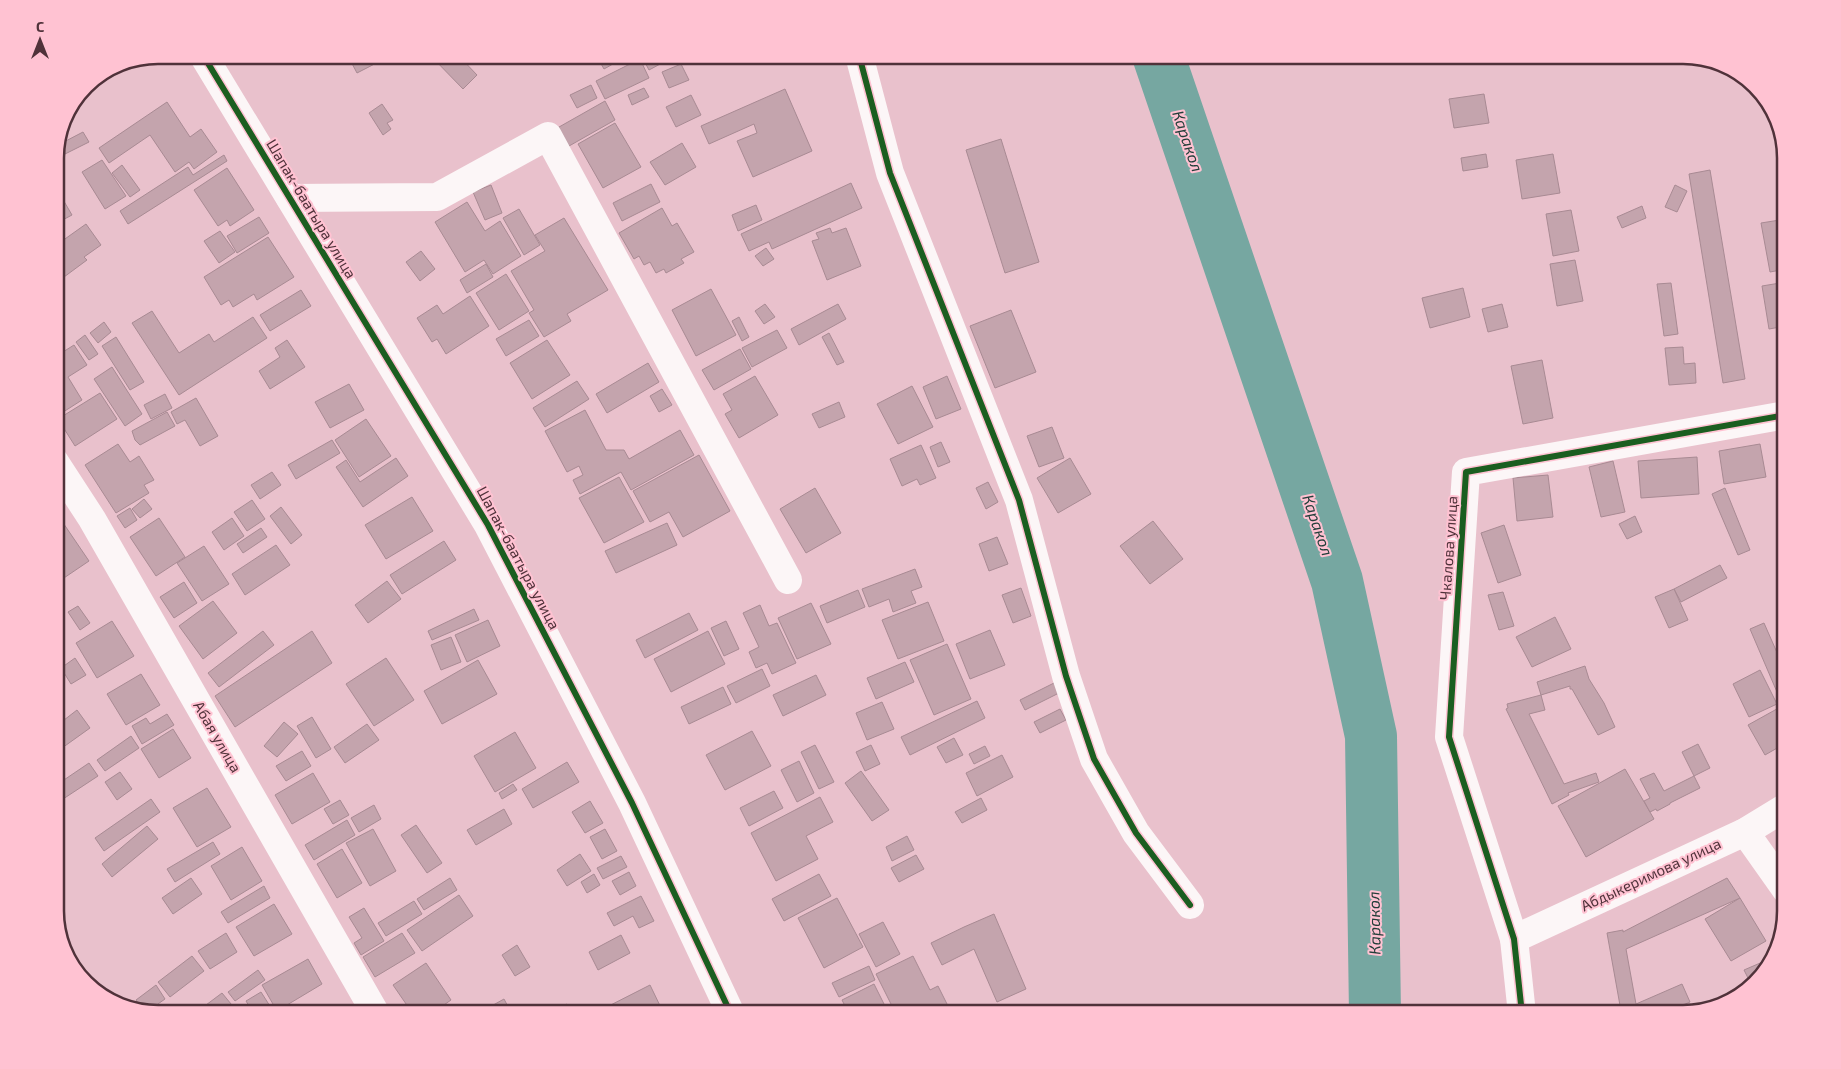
<svg xmlns="http://www.w3.org/2000/svg" width="1841" height="1069" font-family="'Exo 2',sans-serif">
<rect width="100%" height="100%" fill="#e9c1cc"/>
<g fill="none" stroke-linecap="round" stroke-linejoin="round">
<path stroke="#76a7a1" stroke-width="52" d="M1158,55L1337,581L1371,736L1375,1014"/>
</g>
<g fill="#c4a4ad" stroke="#a88a93">
<path d="M350,55H392L357,73L348,56Z"/>
<path d="M430,55H458L477,75L463,89Z"/>
<path d="M596,55H629L604,69Z"/>
<path d="M641,55H677L649,70Z"/>
<path d="M640,59L649,78L605,99L596,81Z"/>
<path d="M681,64L689,80L669,88L662,72Z"/>
<path d="M591,85L597,98L577,108L570,95Z"/>
<path d="M644,88L649,97L632,105L628,95Z"/>
<path d="M785,89L812,151L753,177L737,141L757,133L754,124L709,144L701,126Z"/>
<path d="M1484,94L1489,123L1454,128L1449,99Z"/>
<path d="M691,95L701,115L676,127L666,107Z"/>
<path d="M605,101L615,120L562,150L552,131Z"/>
<path d="M167,102L190,137L201,129L217,152L194,169L189,162L175,172L150,135L109,163L99,148Z"/>
<path d="M382,104L393,120L387,123L391,129L383,135L369,113Z"/>
<path d="M615,123L641,167L603,188L578,144Z"/>
<path d="M83,132L89,142L65,154L60,144Z"/>
<path d="M1001,139L1039,262L1005,273L966,150Z"/>
<path d="M682,143L696,167L665,185L650,162Z"/>
<path d="M1486,154L1488,167L1463,171L1461,158Z"/>
<path d="M1553,154L1560,193L1522,199L1516,160Z"/>
<path d="M224,155L227,161L128,224L120,211L188,167L193,175Z"/>
<path d="M102,160L126,196L105,209L82,172Z"/>
<path d="M122,165L140,190L130,197L112,173Z"/>
<path d="M227,168L254,210L230,226L227,220L218,226L194,190Z"/>
<path d="M1710,170L1745,379L1723,383L1689,174Z"/>
<path d="M851,183L862,208L772,249L769,242L749,251L741,234Z"/>
<path d="M651,184L660,202L622,221L613,203Z"/>
<path d="M491,185L502,213L485,220L473,192Z"/>
<path d="M1675,185L1687,191L1677,212L1665,207Z"/>
<path d="M55,186L72,215L55,224Z"/>
<path d="M467,202L485,231L500,221L521,256L493,274L484,260L465,272L435,222Z"/>
<path d="M756,205L762,220L738,231L732,215Z"/>
<path d="M1642,206L1646,218L1622,228L1617,217Z"/>
<path d="M662,208L672,226L677,223L694,252L681,259L684,263L666,273L664,269L656,273L650,262L644,265L639,256L634,259L619,233Z"/>
<path d="M519,209L540,245L524,255L503,218Z"/>
<path d="M1571,210L1579,251L1553,256L1546,214Z"/>
<path d="M259,217L269,233L237,253L227,236Z"/>
<path d="M564,218L608,290L567,314L571,321L544,337L529,313L534,310L511,271L545,251L535,235Z"/>
<path d="M1786,219V269L1770,272L1761,223Z"/>
<path d="M86,224L101,245L84,257L87,260L64,277L61,274L55,278V246Z"/>
<path d="M830,228L832,233L846,228L861,266L827,280L812,241L819,239L816,233Z"/>
<path d="M220,231L235,252L219,263L204,241Z"/>
<path d="M268,237L294,277L257,300L254,294L233,307L229,300L221,305L204,277Z"/>
<path d="M766,248L774,259L763,266L755,256Z"/>
<path d="M421,251L435,269L420,281L406,262Z"/>
<path d="M1575,260L1583,301L1557,306L1550,264Z"/>
<path d="M486,264L493,277L467,293L460,280Z"/>
<path d="M506,274L529,311L499,330L476,293Z"/>
<path d="M1786,282V326L1769,329L1762,286Z"/>
<path d="M1671,283L1678,334L1664,336L1657,284Z"/>
<path d="M1463,288L1470,317L1430,328L1422,298Z"/>
<path d="M711,289L736,335L696,356L672,310Z"/>
<path d="M301,290L311,306L270,331L260,315Z"/>
<path d="M470,296L489,326L446,354L437,339L432,342L417,318L437,305L443,314Z"/>
<path d="M765,304L775,317L764,324L755,311Z"/>
<path d="M838,304L846,319L799,345L791,329Z"/>
<path d="M1502,304L1508,327L1488,332L1482,309Z"/>
<path d="M1011,310L1036,372L995,388L970,326Z"/>
<path d="M152,311L179,353L209,334L214,342L253,317L267,338L179,395L132,323Z"/>
<path d="M739,317L749,337L742,341L732,321Z"/>
<path d="M529,320L539,336L506,356L496,339Z"/>
<path d="M104,322L111,332L98,343L90,333Z"/>
<path d="M777,330L787,348L752,367L742,348Z"/>
<path d="M829,333L844,362L837,365L822,337Z"/>
<path d="M85,335L98,354L89,360L76,342Z"/>
<path d="M116,337L144,382L130,390L102,346Z"/>
<path d="M287,340L305,367L270,389L259,371L280,357L275,348Z"/>
<path d="M547,340L570,375L532,399L510,363Z"/>
<path d="M74,345L87,365L68,377L82,400L57,416L55,412V357Z"/>
<path d="M1683,347L1684,364L1695,363L1696,383L1669,385L1665,348Z"/>
<path d="M740,349L751,369L714,390L702,370Z"/>
<path d="M1542,360L1553,418L1523,424L1511,366Z"/>
<path d="M648,363L659,382L607,413L596,394Z"/>
<path d="M112,367L142,414L125,426L94,379Z"/>
<path d="M755,376L778,415L739,438L725,414L732,410L723,394Z"/>
<path d="M947,376L961,409L936,419L923,387Z"/>
<path d="M577,381L589,399L545,427L533,408Z"/>
<path d="M349,384L364,410L330,428L315,402Z"/>
<path d="M912,386L933,427L898,444L877,404Z"/>
<path d="M662,389L672,405L659,412L650,396Z"/>
<path d="M100,393L117,419L75,446L58,419Z"/>
<path d="M165,394L172,408L151,419L144,405Z"/>
<path d="M196,398L218,436L200,446L185,420L177,424L171,412Z"/>
<path d="M839,402L845,417L819,428L812,414Z"/>
<path d="M585,410L606,450H624L629,459L680,430L694,455L631,490L621,472L580,494L573,480L583,475L579,466L567,472L545,431Z"/>
<path d="M167,412L175,426L140,445L135,440L132,431Z"/>
<path d="M366,419L391,456L359,477L335,440Z"/>
<path d="M1052,427L1064,458L1039,467L1027,436Z"/>
<path d="M332,440L340,453L296,479L288,465Z"/>
<path d="M941,442L950,462L938,467L930,447Z"/>
<path d="M1786,442V470L1780,443Z"/>
<path d="M118,444L130,462L139,456L154,480L144,485L149,493L116,513L85,465Z"/>
<path d="M1760,444L1766,477L1724,484L1719,451Z"/>
<path d="M921,445L936,478L920,485L917,479L902,486L890,459Z"/>
<path d="M699,455L730,511L683,537L669,512L650,522L633,491Z"/>
<path d="M1697,457L1699,494L1641,498L1638,461Z"/>
<path d="M396,458L408,476L363,507L336,467L346,460L360,482Z"/>
<path d="M1070,458L1091,494L1058,513L1037,478Z"/>
<path d="M1613,461L1625,512L1601,517L1589,467Z"/>
<path d="M272,472L281,485L260,499L251,485Z"/>
<path d="M1548,475L1553,517L1517,521L1513,478Z"/>
<path d="M619,477L644,522L604,543L579,498Z"/>
<path d="M988,482L998,502L986,509L976,488Z"/>
<path d="M815,488L841,533L806,553L780,509Z"/>
<path d="M1725,488L1750,550L1738,555L1712,494Z"/>
<path d="M412,497L433,531L386,559L365,525Z"/>
<path d="M144,499L152,509L140,518L132,509Z"/>
<path d="M252,500L265,519L247,531L234,512Z"/>
<path d="M281,507L302,535L291,544L270,516Z"/>
<path d="M130,508L137,520L125,528L117,516Z"/>
<path d="M55,511L89,561L55,584Z"/>
<path d="M1635,516L1642,532L1627,539L1619,524Z"/>
<path d="M159,518L185,557L156,576L130,537Z"/>
<path d="M232,518L244,536L224,550L212,532Z"/>
<path d="M1153,521L1183,559L1150,584L1120,546Z"/>
<path d="M667,523L677,545L616,573L605,551Z"/>
<path d="M1504,525L1521,575L1498,583L1481,533Z"/>
<path d="M261,528L267,537L243,553L237,544Z"/>
<path d="M997,537L1008,564L989,571L979,544Z"/>
<path d="M444,541L456,560L402,594L390,575Z"/>
<path d="M276,545L290,565L245,595L232,574Z"/>
<path d="M204,546L229,584L202,601L177,563Z"/>
<path d="M1720,565L1727,578L1681,602L1674,589Z"/>
<path d="M915,569L922,587L911,591L916,603L893,612L889,599L869,607L862,589Z"/>
<path d="M387,581L401,599L368,623L355,605Z"/>
<path d="M184,582L197,603L174,618L160,597Z"/>
<path d="M1021,588L1031,616L1013,623L1002,595Z"/>
<path d="M1674,589L1688,620L1669,628L1655,597Z"/>
<path d="M858,590L865,607L827,623L820,606Z"/>
<path d="M1503,592L1514,626L1499,630L1488,595Z"/>
<path d="M213,601L237,633L203,659L179,626Z"/>
<path d="M928,602L944,641L898,659L882,620Z"/>
<path d="M811,603L831,644L797,659L778,618Z"/>
<path d="M760,605L769,626L777,623L796,663L772,674L767,663L756,668L749,652L759,647L743,613Z"/>
<path d="M78,606L90,623L80,630L68,612Z"/>
<path d="M474,609L479,620L432,640L428,631Z"/>
<path d="M689,613L698,630L645,658L636,640Z"/>
<path d="M55,616L64,630L57,634L55,630Z"/>
<path d="M1555,617L1571,649L1532,667L1516,637Z"/>
<path d="M488,620L500,646L467,662L455,635Z"/>
<path d="M112,621L134,656L97,678L76,643Z"/>
<path d="M726,621L739,649L724,656L711,628Z"/>
<path d="M1764,623L1786,673V697L1780,699L1750,629Z"/>
<path d="M990,630L1005,665L970,679L956,644Z"/>
<path d="M263,631L274,645L219,687L208,673Z"/>
<path d="M312,631L332,663L235,727L215,696Z"/>
<path d="M708,631L725,664L671,692L654,659Z"/>
<path d="M451,637L461,662L441,670L431,645Z"/>
<path d="M947,644L971,699L934,715L910,660Z"/>
<path d="M75,658L86,675L71,684L61,668Z"/>
<path d="M386,658L414,700L374,726L346,684Z"/>
<path d="M478,660L497,694L442,724L424,691Z"/>
<path d="M905,662L914,682L876,699L867,678Z"/>
<path d="M1585,666L1589,679L1604,703L1615,727L1598,735L1572,689H1570V686L1541,695L1537,682Z"/>
<path d="M762,669L770,686L736,703L727,686Z"/>
<path d="M1760,670L1777,704L1749,717L1733,684Z"/>
<path d="M141,674L160,705L126,725L107,694Z"/>
<path d="M816,675L826,695L783,716L773,695Z"/>
<path d="M1056,682L1061,692L1025,710L1020,700Z"/>
<path d="M723,687L731,704L689,724L681,707Z"/>
<path d="M1541,695L1545,710L1529,714L1564,784L1596,773L1599,782L1568,793L1569,795L1552,804L1506,709L1508,708L1507,704Z"/>
<path d="M977,701L985,718L910,755L901,737Z"/>
<path d="M882,702L894,729L867,740L856,713Z"/>
<path d="M1784,705L1786,709V743L1765,755L1748,725Z"/>
<path d="M1060,709L1066,720L1040,733L1034,722Z"/>
<path d="M77,710L90,728L55,753V727Z"/>
<path d="M167,714L174,725L142,744L132,726L146,718L150,724Z"/>
<path d="M312,717L331,749L316,758L297,726Z"/>
<path d="M284,722L298,734L277,757L264,746Z"/>
<path d="M367,724L379,740L345,763L334,747Z"/>
<path d="M173,729L191,758L159,778L141,749Z"/>
<path d="M752,731L771,766L725,790L706,755Z"/>
<path d="M515,732L536,768L495,792L474,756Z"/>
<path d="M131,736L139,748L105,771L97,760Z"/>
<path d="M954,738L963,755L946,763L937,747Z"/>
<path d="M1698,744L1710,768L1694,776L1682,752Z"/>
<path d="M815,745L834,782L819,789L801,752Z"/>
<path d="M871,745L880,764L865,771L856,752Z"/>
<path d="M985,746L990,756L974,764L969,754Z"/>
<path d="M302,751L311,766L286,781L276,766Z"/>
<path d="M1002,755L1013,777L977,796L966,773Z"/>
<path d="M799,761L814,793L797,802L781,770Z"/>
<path d="M567,762L579,782L533,808L522,789Z"/>
<path d="M89,763L98,776L57,803L55,801V786Z"/>
<path d="M1625,769L1654,819L1586,857L1558,806Z"/>
<path d="M861,771L889,810L872,821L845,783Z"/>
<path d="M120,772L132,789L117,800L105,782Z"/>
<path d="M313,773L330,802L292,824L275,795Z"/>
<path d="M1654,773L1664,791L1694,776L1700,788L1670,803V804L1657,811L1656,809L1650,812L1644,801L1650,798L1640,779Z"/>
<path d="M513,784L517,790L502,799L499,793Z"/>
<path d="M207,788L231,827L197,847L173,808Z"/>
<path d="M774,791L783,808L749,826L740,808Z"/>
<path d="M820,797L833,822L806,836L818,859L776,881L751,833Z"/>
<path d="M981,798L987,810L962,823L955,812Z"/>
<path d="M151,799L160,812L104,851L95,838Z"/>
<path d="M340,800L349,815L333,824L324,809Z"/>
<path d="M590,801L603,823L585,833L572,812Z"/>
<path d="M374,805L381,819L359,832L351,818Z"/>
<path d="M504,809L512,824L476,845L467,830Z"/>
<path d="M347,820L355,835L314,860L305,845Z"/>
<path d="M416,825L442,863L427,873L401,835Z"/>
<path d="M147,826L158,839L112,877L102,864Z"/>
<path d="M373,829L396,871L370,886L346,843Z"/>
<path d="M605,829L617,851L602,859L590,837Z"/>
<path d="M907,836L914,850L892,861L886,847Z"/>
<path d="M213,842L220,854L175,882L167,869Z"/>
<path d="M242,847L262,881L231,900L211,866Z"/>
<path d="M342,849L362,883L337,898L317,864Z"/>
<path d="M580,854L591,871L567,886L557,870Z"/>
<path d="M916,855L924,869L899,882L891,868Z"/>
<path d="M621,856L627,867L603,879L597,868Z"/>
<path d="M629,872L636,886L620,895L612,881Z"/>
<path d="M594,874L600,885L587,893L581,882Z"/>
<path d="M819,874L831,896L784,921L772,899Z"/>
<path d="M191,878L202,894L173,914L162,898Z"/>
<path d="M450,878L457,890L424,910L417,899Z"/>
<path d="M1727,878L1740,898L1626,949L1636,1004L1682,984L1690,1002L1663,1014H1614L1621,1011L1607,933L1623,930V932Z"/>
<path d="M264,886L270,898L228,923L221,912Z"/>
<path d="M459,895L473,916L422,951L407,930Z"/>
<path d="M641,896L654,921L639,928L633,916L614,926L607,913Z"/>
<path d="M837,898L863,947L824,968L798,918Z"/>
<path d="M1740,898L1766,941L1731,961L1705,919Z"/>
<path d="M414,901L422,914L386,936L378,923Z"/>
<path d="M274,904L292,934L254,956L236,927Z"/>
<path d="M364,908L384,941L361,955L354,943L362,938L349,917Z"/>
<path d="M994,914L1026,989L997,1002L974,949L942,965L931,943L964,927Z"/>
<path d="M883,922L900,954L876,967L859,934Z"/>
<path d="M226,933L237,952L210,969L198,951Z"/>
<path d="M402,933L415,953L375,977L363,957Z"/>
<path d="M621,935L630,953L598,970L589,952Z"/>
<path d="M517,945L530,967L515,976L502,955Z"/>
<path d="M192,956L204,971L170,997L158,982Z"/>
<path d="M913,956L930,990L938,986L952,1014H910L909,1012L905,1014H896L876,974Z"/>
<path d="M1774,957L1772,962L1751,984L1744,970Z"/>
<path d="M308,959L322,984L277,1011L262,985Z"/>
<path d="M426,963L451,1000L431,1014H413L393,985Z"/>
<path d="M869,966L875,980L839,997L832,983Z"/>
<path d="M258,970L265,980L235,1001L228,992Z"/>
<path d="M874,984L889,1014H849L842,1000Z"/>
<path d="M156,985L165,999L148,1011L144,1010L136,1000Z"/>
<path d="M650,985L664,1014H593Z"/>
<path d="M261,992L275,1014H254L246,1001Z"/>
<path d="M222,993L236,1010L230,1014H194Z"/>
<path d="M504,999L512,1014H477Z"/>
<path d="M567,1004L571,1013L549,1014Z"/>
<path d="M312,1006L316,1014H296Z"/>
</g>
<g fill="none" stroke-linecap="round" stroke-linejoin="round">
<g stroke="#fcf6f7" stroke-width="28">
<path d="M203,55L488,525L632,803L731,1014"/>
<path d="M859,55L890,173L1019,500L1066,676L1094,759L1136,833L1190,905"/>
<path d="M290,198L437,197L548,136L788,580"/>
<path d="M55,462L92,519L376,1014"/>
<path d="M1745,832L1786,890"/>
<path d="M1514,939L1745,832L1786,807"/>
<path d="M1522,1014L1514,939L1449,737L1466,472L1786,415"/>
</g>
<g stroke="#ffc2d2" stroke-width="9">
<g id="cycleway">
<path d="M203,55L488,525L632,803L731,1014"/>
<path d="M859,55L890,173L1019,500L1066,676L1094,759L1136,833L1190,905"/>
<path d="M1522,1014L1514,939L1449,737L1466,472L1786,415"/>
</g>
</g>
<use href="#cycleway" stroke="#1b5e20" stroke-width="6"/>
</g>
<g text-anchor="middle" stroke-width="4" stroke-linejoin="round" paint-order="stroke">
<g font-size="15" fill="#50323a" stroke="#ffc2d2">
<text transform="translate(311 209) rotate(59)" y="5">Шапак-баатыра улица</text>
<text transform="translate(1449 548) rotate(-86)" y="5">Чкалова улица</text>
<text transform="translate(518 558) rotate(62)" y="5">Шапак-баатыра улица</text>
<text transform="translate(217 737) rotate(60)" y="5">Абая улица</text>
<text transform="translate(1651 875) rotate(-25)" y="5">Абдыкеримова улица</text>
</g>
<g font-size="16" font-style="italic" fill="#223e39" stroke="#ffc2d2">
<text transform="translate(1188 141) rotate(71)" y="6">Каракол</text>
<text transform="translate(1318 525) rotate(71)" y="6">Каракол</text>
<text transform="translate(1374 923) rotate(-91)" y="6">Каракол</text>
</g>
</g>
<path d="M0 0H1841V1069H0ZM158 64H1683A94 94 0 0 1 1777 158V911A94 94 0 0 1 1683 1005H158A94 94 0 0 1 64 911V158A94 94 0 0 1 158 64Z" fill="#ffc2d2" fill-rule="evenodd"/>
<path fill="none" stroke="#50323a" stroke-width="2.5" d="M158 64H1683A94 94 0 0 1 1777 158V911A94 94 0 0 1 1683 1005H158A94 94 0 0 1 64 911V158A94 94 0 0 1 158 64Z"/>
<g transform="translate(40 40)" stroke="#ffc2d2" stroke-width="4" paint-order="stroke">
<path d="M0-4L9 19L0 12L-9 19Z" fill="#50323a"/>
<text y="-8" font-size="14" font-weight="bold" text-anchor="middle" fill="#50323a">С</text>
</g>
</svg>
